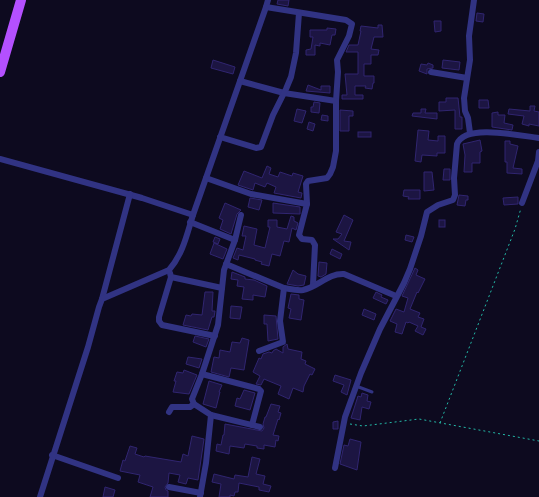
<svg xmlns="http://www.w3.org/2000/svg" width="539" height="497" font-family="'PT Sans Narrow',sans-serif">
<rect width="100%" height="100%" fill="#0d0a1f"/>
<g fill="#1c1542" stroke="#302570">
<path d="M278,0H289L288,6L277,4Z"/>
<path d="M477,13L484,14L483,22L476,21Z"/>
<path d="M434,21H441V31L435,32Z"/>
<path d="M378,25H382L383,37H374L371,49L379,50L378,55H371V64H364V76H374V83H373L372,89L365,88L366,86H355V95H363V99H342V95H347L345,74H358V52H346L349,45H358L361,31H360L361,26L378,28Z"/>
<path d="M327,28L336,29L335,35H332L330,45L320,43V46L315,45V55H306V50L311,49L313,37H310V30H327Z"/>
<path d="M213,60L235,67L233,74L211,68Z"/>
<path d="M443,60L460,62L459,70L442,68Z"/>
<path d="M428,63L433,65V68L427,69V74L419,71L421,64L427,65Z"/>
<path d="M308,85L321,90V86H330V93L306,91Z"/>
<path d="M446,98H458L460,117H462V129H455V110L439,111V102H446Z"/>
<path d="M479,100H488L489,108H479Z"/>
<path d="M314,102L320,103L319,113L311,112V107H313Z"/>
<path d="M530,106H535L534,111L539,112V126L529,124V126L522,124L524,116L508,114L509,109L530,111Z"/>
<path d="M297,109L306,111L302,123L294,121Z"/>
<path d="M421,109H426L425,113H437V119L412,116L413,113H421Z"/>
<path d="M340,110L353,111V116H349V131H340Z"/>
<path d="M498,112V115H505L504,123L513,125L512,130L492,127V113Z"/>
<path d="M322,115L328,116V121L321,120Z"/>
<path d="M309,122L315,124L313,131L307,129Z"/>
<path d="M418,130L429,131L428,140L438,141V136H445V153H437V156L422,155L421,162L415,161Z"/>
<rect x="358" y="132" width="13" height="5"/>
<path d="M480,140L482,151L480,152V163H472V172H464L465,155L463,144Z"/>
<path d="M505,141H510V144L518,146L513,168L522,169V174L507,173V162H505Z"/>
<path d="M267,166L271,168L269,174L278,177L280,172L292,176L293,173L303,176L298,192L302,193L301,198L274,193L276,187L267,183L265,187L255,183L253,190L238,185L244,171L262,178Z"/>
<path d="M444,169H450V180H443Z"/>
<path d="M424,172H432L434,190L424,191Z"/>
<path d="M404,190H420V199H408L409,197L403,196Z"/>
<path d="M459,195L468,196V200H466L465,206L457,205Z"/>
<path d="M518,197V204L504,205L503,198Z"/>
<path d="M250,198L262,200L259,210L248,207Z"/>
<path d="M225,203L241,210L237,214L231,234L220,229L223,220L219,218Z"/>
<path d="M273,203L300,207V214L273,213Z"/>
<path d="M344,215L353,220L344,241L351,242L349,250L333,239H338L342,234L336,232Z"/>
<path d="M291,216L294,217V221L298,223L296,230L292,228L289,242L284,241L280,256L272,254L269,266L261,264L262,262L255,260V259L239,255L238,260L233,258L237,248L243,250L246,236H242L244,226L257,229L254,245L265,248L270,227H268V220H277V227L287,229Z"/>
<rect x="439" y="220" width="6" height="7"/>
<path d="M406,235L414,237L412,242L405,240Z"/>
<path d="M215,237L220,239L218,244L213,242Z"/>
<path d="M214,243L227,249L223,259L210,254Z"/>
<path d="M332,249L342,254L340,259L330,254Z"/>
<path d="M319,262L327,263L326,274L321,277L318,276Z"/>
<path d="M415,268L418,270L416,275L425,279L418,293L417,292L410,309L420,313L418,317L424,319L421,327L426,329L423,335L415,331L418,326L409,322L408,323L406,322L402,334L395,332L397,324L390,321L396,309L404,312L408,298L402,296Z"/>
<path d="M293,270L298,274L306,276L304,285L298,286L287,284Z"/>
<path d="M232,272L245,277V279L254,280L267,286L265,297L253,295V300L242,299L244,287L237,286L238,280L231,279Z"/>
<path d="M205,292H213L212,311H215L214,317H212L208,330L183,325L186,315L191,316L192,314L202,315Z"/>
<path d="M376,292L382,295L381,297L388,300L386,304L373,298Z"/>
<path d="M291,294L299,295V299L304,300L301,320L289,318L291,309L288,308Z"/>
<path d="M231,306L242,307L240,319L230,318Z"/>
<path d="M364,309L376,314L374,320L362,315Z"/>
<path d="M264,315L276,316L278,339L268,341L267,324H264Z"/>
<path d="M195,336L209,339L206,347L193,342Z"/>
<path d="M242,338L249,340L244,370L231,368L229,377L211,372L214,357L219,358L220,350L230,352L232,342L240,343Z"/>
<path d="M287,344L288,349L302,352L301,359L306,361L305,364L315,369L312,375L310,374L304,386L303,392L293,388L289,399L278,394L281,386L264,379L261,385L256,384L260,376L253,372L259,358L261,359L263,354L269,352L272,353L273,351L276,349L283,353V347Z"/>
<path d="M188,357L202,359L199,368L186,364Z"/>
<path d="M184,370L197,375L189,394L173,392L176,381H174L177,372L183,373Z"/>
<path d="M335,375L351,380L347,395L341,392L344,385L333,381Z"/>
<path d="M209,381L222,385L219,392H220L216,408L203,404Z"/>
<path d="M244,390L255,393L250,410L235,406L237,398L240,399Z"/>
<path d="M362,393L368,395L367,401L371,402L369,409L362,407L360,420L351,418L358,396L361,397Z"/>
<path d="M271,404L280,406L278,412L281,413L279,420L278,419L273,435L279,436L278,441L276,440L275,447L264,445V449L257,448V446L245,444L244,448L230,446L229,454L216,451L217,444L221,445L223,435H224L225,424L262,431L264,428L263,424L265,417H266Z"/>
<path d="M338,421V429H333V422Z"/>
<path d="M192,436L204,439L198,480L188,478L186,484L178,482L180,475L169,473L168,483L165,487L166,490L168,491V497H150L153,487L138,482L140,475L120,471L123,460L125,461L130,446L137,448L135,454L144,457L145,456L181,462L183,454L188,456Z"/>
<path d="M350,439L361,442L357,470L340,464L344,445L348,446Z"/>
<path d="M252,457L260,459L256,474L265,476L263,484L271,486L269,492L259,490V487L239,483L238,492H235L234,496L230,495V497H219L221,484L212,482L214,474L234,479L235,475L248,477Z"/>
<path d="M105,487L115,490L113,497H103Z"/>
</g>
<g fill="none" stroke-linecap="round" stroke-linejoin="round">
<g stroke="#23b9a7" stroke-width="1" stroke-dasharray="2 3" stroke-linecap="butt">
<path d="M440,423L515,229L521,208"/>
<path d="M350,424L363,426L419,419L539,441"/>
</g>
<path stroke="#313383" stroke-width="3" d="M356,386L372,392"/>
<g stroke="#313383" stroke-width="6">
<path d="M266,7L346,20L352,24L349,36L337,60L338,72L336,101V151L333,167L330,174L327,178L308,181L306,184L307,204L299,235L302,239L312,240L315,245L313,285"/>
<path d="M431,72L467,78"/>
<path d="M240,81L284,93L336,101"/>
<path d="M470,133L468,118L465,111L464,98L470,60L469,36L474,0"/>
<path d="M220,137L256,148L261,147L273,115L286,89L291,77L296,53L299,13"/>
<path d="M0,159L142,198L193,215"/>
<path d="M206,178L251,194L307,204"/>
<path d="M522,203L538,161L539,152"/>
<path d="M190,222L235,240"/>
<path d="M226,264L284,288C290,289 297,291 303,290C318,287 328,273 344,274L396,296"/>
<path d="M170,273L171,277L222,288"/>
<path d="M171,277L159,317V321L162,325L215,336"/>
<path d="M102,299L130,194"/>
<path d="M259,351L283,342L280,321L284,288"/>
<path d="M202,374L259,389L261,391L252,425"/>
<path d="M169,412L172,407H190L194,404"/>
<path d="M211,415L260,427"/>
<path d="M52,455L118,478"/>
<path d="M335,468L345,417L361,373L380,329L404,283L410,269L421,236L427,212L438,205L453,200L455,195L454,178L457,144C465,123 521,136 539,138"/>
<path d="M169,487L201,493"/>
<path d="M40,497L88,347L99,307L102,299L169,270C183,254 187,234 193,215L266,7L268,0"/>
<path d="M200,497L206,463L211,415L194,404L192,399L202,374L218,325L224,270L235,240L241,215"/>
</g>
<path stroke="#b450ff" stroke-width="10" d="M0,72L21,0"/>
</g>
</svg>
